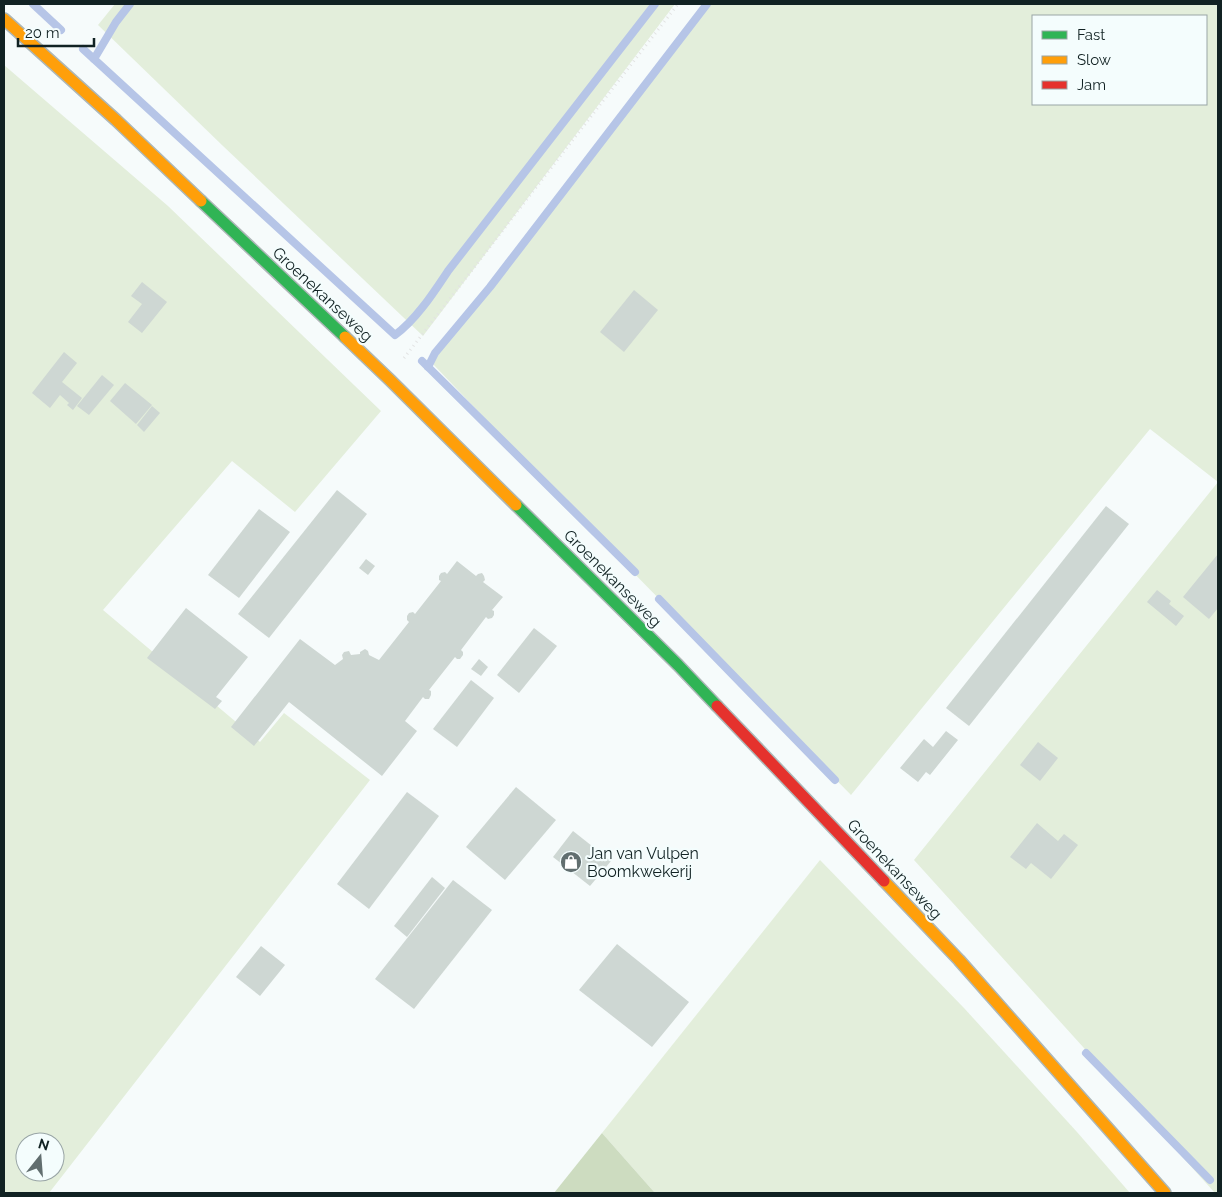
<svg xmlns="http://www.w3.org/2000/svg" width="1222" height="1197" font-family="Raleway,sans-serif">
<rect width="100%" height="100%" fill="#f6fbfb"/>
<g fill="#e3eedb" fill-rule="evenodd">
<path d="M115,4H675L423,336L223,146L98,25Z"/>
<path d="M708,4H1218V1193H1215L914,860L1218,482L1150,429L851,795L573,511L432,363L437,353ZM1033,16H1206V104H1033Z"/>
<path d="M4,65L168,206L381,411L295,512L232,461L103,610L260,742L284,713L370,780L49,1193H4ZM25,1142H55V1172H25Z"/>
<path d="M820,860L964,1008L1077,1132L1130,1193H655L602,1133Z"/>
</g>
<path fill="#cddcc0" d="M602,1133L655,1193H554Z"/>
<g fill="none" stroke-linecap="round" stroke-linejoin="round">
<g stroke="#b6c5e7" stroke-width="8">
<path d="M33,4L61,30"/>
<path d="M83,49L395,335C416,320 434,292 448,271L655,4"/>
<path d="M94,59L116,22L130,4"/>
<path d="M422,361L635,572"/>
<path d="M428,367L435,353L490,287L707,4"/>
<path d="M659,599L835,780"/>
<path d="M1086,1053L1210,1180"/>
</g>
</g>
<g fill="#ced7d3">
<path d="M142,282L167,302L142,333L128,322L142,304L131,296Z"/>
<path d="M634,290L658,310L624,352L600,332Z"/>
<path d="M64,352L77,363L62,382L82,398L73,410L67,405L69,403L60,395L50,408L32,393Z"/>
<path d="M102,375L114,385L89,415L77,406Z"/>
<path d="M125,383L152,405L136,424L110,401Z"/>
<path d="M152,406L160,413L144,432L137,425Z"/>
<path d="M337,490L367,514L269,638L238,614Z"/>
<path d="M1106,506L1129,524L969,726L946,708Z"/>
<path d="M259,509L290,532L239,598L208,575Z"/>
<path d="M1218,554V608L1209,619L1183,597Z"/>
<path d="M366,559L375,566L368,575L359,568Z"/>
<path d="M457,561L476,576L478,574L482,573L484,576L485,580L483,582L503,597L492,610L494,611V615L492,618L488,619L486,617L461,650L463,652V655L460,659H457L455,657L429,690L431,691V695L429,699H425L423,697L405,721L417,731L382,776L289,702L254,746L231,727L300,639L335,665L343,659L342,655L344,652L349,651L351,655L360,654V652L365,649L368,651L369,655L379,660L409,622L407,620V616L409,613L413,612L415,614L441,581L439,580V576L441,573L445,572L447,574Z"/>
<path d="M1157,590L1171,601L1169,604L1184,616L1176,626L1147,602Z"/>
<path d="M186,608L248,657L216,697L222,701L215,709L147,658Z"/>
<path d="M534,628L557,646L519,693L497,675Z"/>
<path d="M479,659L488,667L481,676L471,669Z"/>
<path d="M471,680L494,698L457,747L433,729Z"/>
<path d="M946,731L958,740L930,775L926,772L918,782L900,768L924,739L933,747Z"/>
<path d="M1038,742L1058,758L1040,781L1020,765Z"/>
<path d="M516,787L556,820L505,880L466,847Z"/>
<path d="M407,792L439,816L369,909L337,884Z"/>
<path d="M1037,823L1058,841L1064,834L1078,845L1051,879L1031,863L1026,869L1010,857Z"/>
<path d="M573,831L611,861L590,886L553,857Z"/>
<path d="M432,877L445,888L407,937L394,926Z"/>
<path d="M453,880L492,910L414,1009L375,979Z"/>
<path d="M617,944L689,1002L652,1047L579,990Z"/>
<path d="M261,946L285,965L260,996L236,977Z"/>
</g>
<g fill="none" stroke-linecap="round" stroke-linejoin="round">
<g stroke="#adb7b7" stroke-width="14">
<g id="fast">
<path d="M201,201L345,337"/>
<path d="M516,505L678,665L717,706"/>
</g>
</g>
<g stroke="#adb7b7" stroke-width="14">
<g id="slow">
<path d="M4,19L116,120L201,201"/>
<path d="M345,337L390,380L516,505"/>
<path d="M884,881L959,960L1165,1193"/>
</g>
</g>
<g stroke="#adb7b7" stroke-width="14">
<path id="jam" d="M717,706L884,881"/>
</g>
<path stroke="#e2e3e3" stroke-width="3" stroke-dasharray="1 4" stroke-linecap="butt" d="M404,358L678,4"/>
<use href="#fast" stroke="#30b455" stroke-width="11"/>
<use href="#slow" stroke="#ff9f0a" stroke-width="11"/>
<use href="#jam" stroke="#e5322d" stroke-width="11"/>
</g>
<defs>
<g id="shop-disc" transform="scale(1.125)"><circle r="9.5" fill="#616e6f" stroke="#f4fdfd"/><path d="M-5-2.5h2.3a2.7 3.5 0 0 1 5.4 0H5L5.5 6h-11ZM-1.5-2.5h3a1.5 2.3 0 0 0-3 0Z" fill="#fff"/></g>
</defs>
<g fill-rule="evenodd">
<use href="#shop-disc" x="571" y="862"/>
</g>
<g text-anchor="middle" stroke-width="4.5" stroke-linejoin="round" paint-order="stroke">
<g font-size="16" fill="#112223" stroke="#f4fdfd">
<text transform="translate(323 294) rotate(43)" y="6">Groenekanseweg</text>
<text transform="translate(613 578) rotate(45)" y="6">Groenekanseweg</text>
<text transform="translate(895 869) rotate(47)" y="6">Groenekanseweg</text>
</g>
<g font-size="16" fill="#112223" stroke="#f4fdfd" text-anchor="start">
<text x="587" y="859">Jan van Vulpen<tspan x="587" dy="18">Boomkwekerij</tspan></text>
</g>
</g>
<rect width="1222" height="1197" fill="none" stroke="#112223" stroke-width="10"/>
<rect x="1032" y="15" width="175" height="90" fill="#f4fdfd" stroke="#99a5a6"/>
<rect x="1042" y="31" width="25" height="8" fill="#30b455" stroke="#99a5a6"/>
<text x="1077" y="40" font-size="15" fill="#112223">Fast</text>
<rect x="1042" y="56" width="25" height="8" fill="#ff9f0a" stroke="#99a5a6"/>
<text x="1077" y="65" font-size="15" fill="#112223">Slow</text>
<rect x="1042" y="81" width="25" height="8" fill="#e5322d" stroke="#99a5a6"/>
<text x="1077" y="90" font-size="15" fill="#112223">Jam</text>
<g transform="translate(40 1157) rotate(17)"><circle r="24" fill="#f4fdfd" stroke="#99a5a6"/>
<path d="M0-4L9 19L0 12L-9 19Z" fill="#616e6f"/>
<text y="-8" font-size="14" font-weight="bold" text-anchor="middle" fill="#112223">N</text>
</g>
<path d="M18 38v8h76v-8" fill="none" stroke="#112223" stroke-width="2.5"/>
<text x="25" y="38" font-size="15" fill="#112223" stroke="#f4fdfd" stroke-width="4" paint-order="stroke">20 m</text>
</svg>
